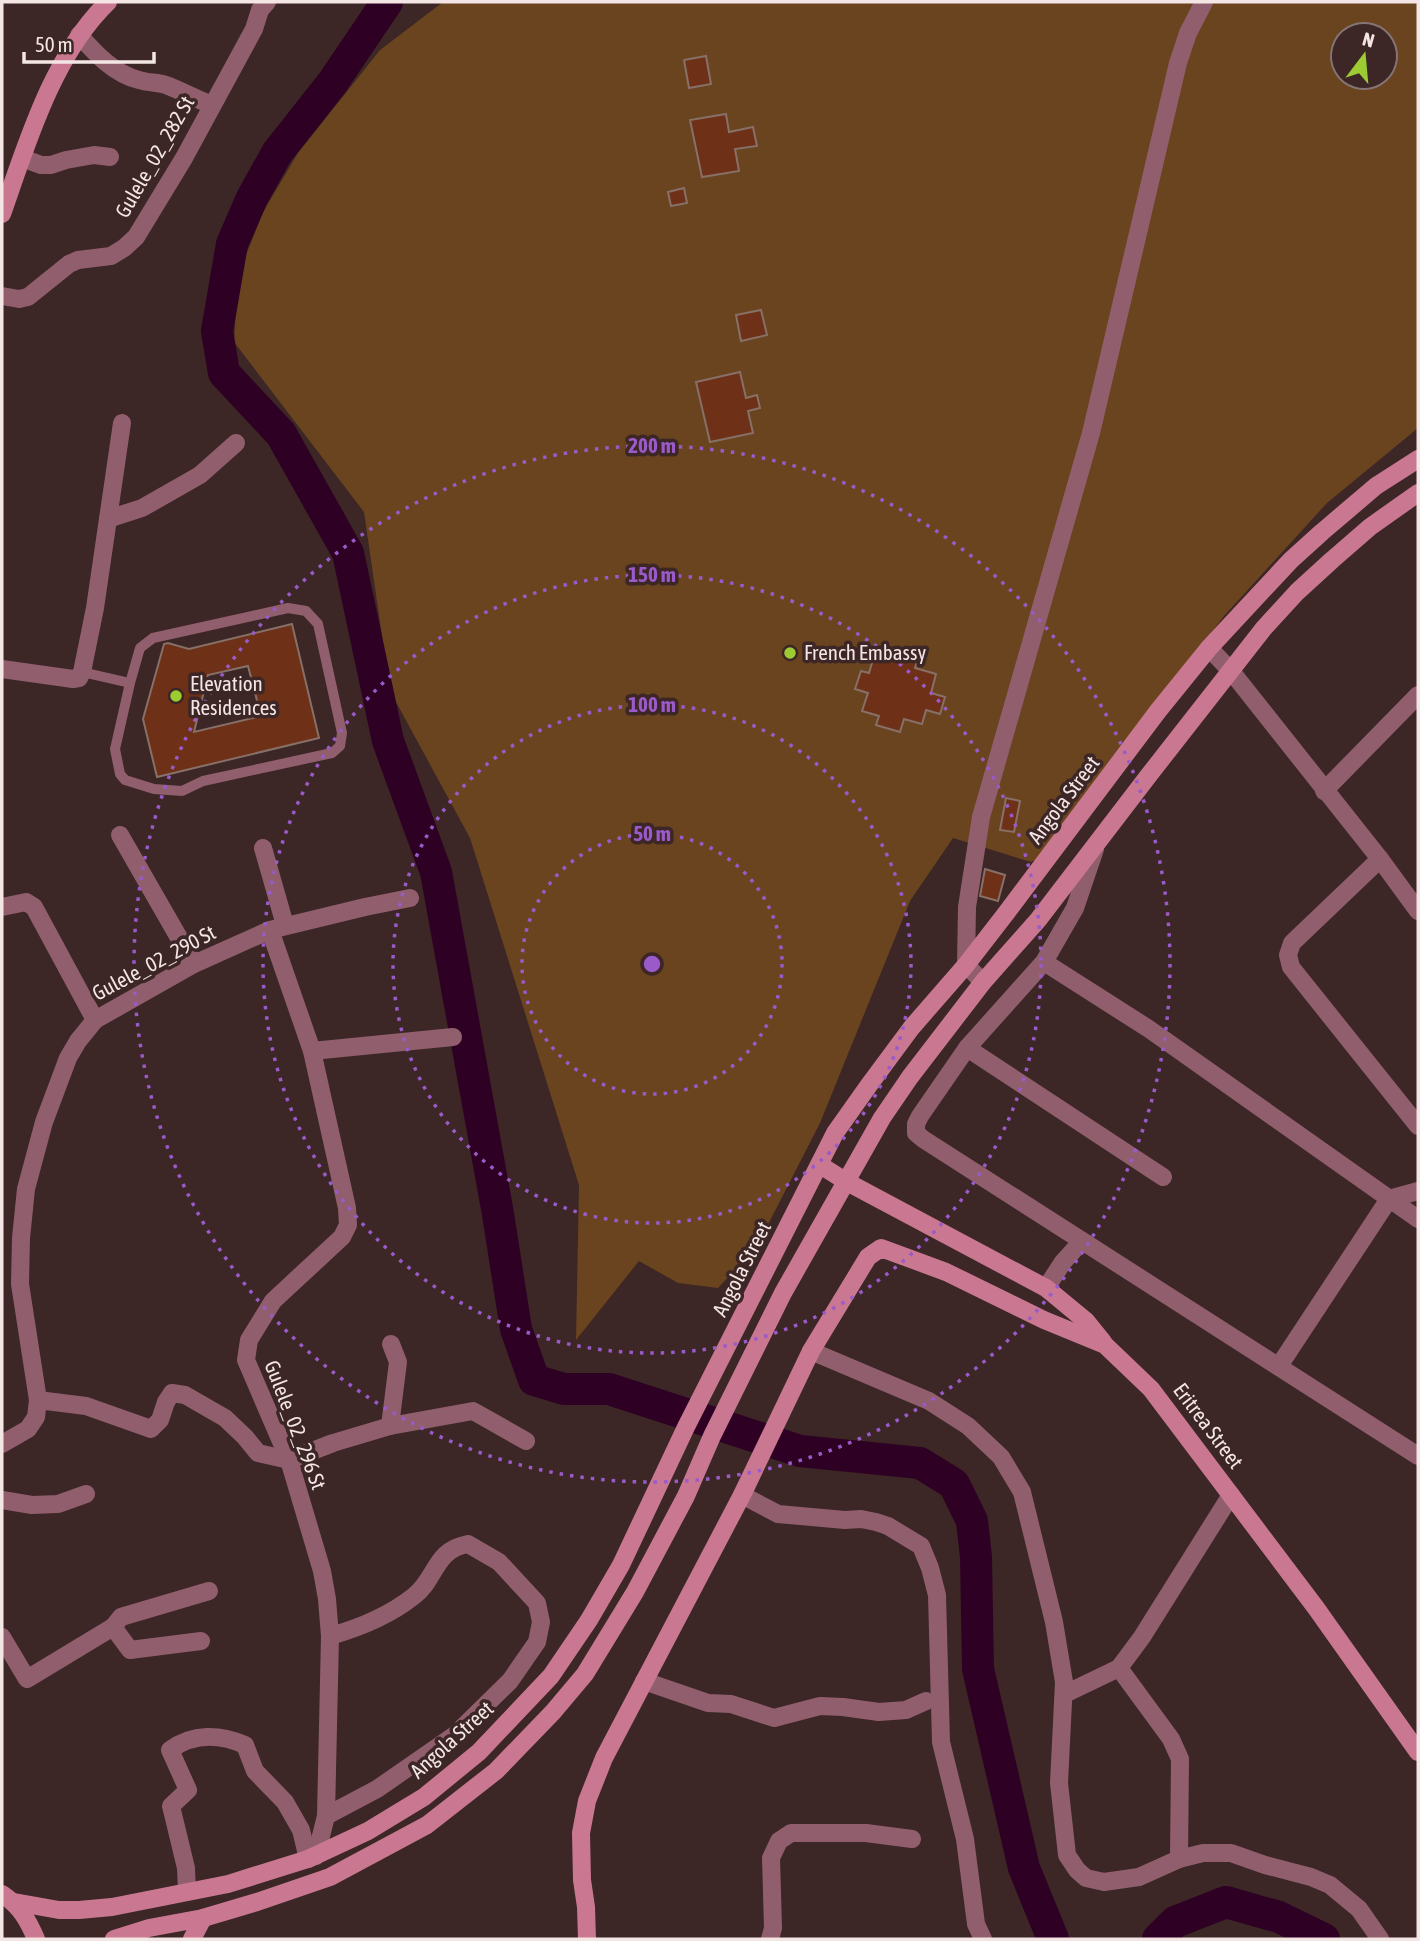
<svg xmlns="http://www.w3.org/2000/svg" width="1420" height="1941" font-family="'Asap Condensed',sans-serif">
<rect width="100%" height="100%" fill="#3c2626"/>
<path fill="#6a441f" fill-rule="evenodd" d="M443,2H1418V428L1327,503L1224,616L1045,855L1031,862L953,838L910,901L820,1123L757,1246L718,1288L678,1283L639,1261L576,1340L579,1185L470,838L390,691L364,512L234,342L238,275L263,212L298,153L380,50ZM1343,35H1385V77H1343Z"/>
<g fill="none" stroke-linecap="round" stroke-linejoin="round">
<g stroke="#2e0023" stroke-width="32">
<path d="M387,2L333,82L277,153L252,198L232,244L217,331L224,373L281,434L348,553L388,741L436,872L498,1214L516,1329L534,1380L564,1389H609L800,1451L920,1463L954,1484L972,1521L976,1557L978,1669L1024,1868L1053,1939"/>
<path d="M1158,1939L1175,1922L1226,1902L1279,1917L1324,1939"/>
</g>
</g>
<g fill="#6e3016" stroke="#877067" stroke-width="2" fill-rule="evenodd">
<path d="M706,56L711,84L689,88L684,60Z"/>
<path d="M726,114L729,132L753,127L757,146L735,149L739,171L702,177L690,120Z"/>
<path d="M684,188L687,203L671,206L668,192Z"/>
<path d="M761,310L767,335L741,341L736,315Z"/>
<path d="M740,372L746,398L757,395L760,408L748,411L753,433L710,442L696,382Z"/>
<path d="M292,624L319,738L157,777L143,719L164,644L168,643L189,649ZM248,666L261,716L194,732L208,675Z"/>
<path d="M894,654L917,661L915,668L936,674L931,693L945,697L940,714L926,710L922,724L904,719L900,732L876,725L879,716L862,711L868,693L855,689L861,671L869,673L874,656L892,661Z"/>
<path d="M1006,798L1020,801L1014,832L1000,830Z"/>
<path d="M985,869L1005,875L998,901L980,896Z"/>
</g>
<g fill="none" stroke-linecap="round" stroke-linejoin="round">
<path stroke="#915e6e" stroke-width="10" d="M82,672L130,683L115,749L120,774L125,780L154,789L182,791L203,781L332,753L340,746L342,733L318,624L306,611L288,608L153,638L140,648L130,683"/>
<g stroke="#915e6e" stroke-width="18">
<path d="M79,35C95,53 114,74 139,80C148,83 157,82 166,85C182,91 196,99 212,105"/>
<path d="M22,158L41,165H51L66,160L94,155L110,157"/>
<path d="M2,296L19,299L28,297L69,264L78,260L111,256L124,248L136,237L184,158L254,29L260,10L267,2"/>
<path d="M108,519L142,508L200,475L236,443"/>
<path d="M1209,648L1231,671L1380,859L1418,911"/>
<path d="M2,669L73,679L79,678L82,672L95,608L122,423"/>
<path d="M1324,791L1418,695"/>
<path d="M120,835L194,964"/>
<path d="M263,848L285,925"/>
<path d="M1095,849L1075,908L1044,962L967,1048L920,1116L916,1124V1133L923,1139L1418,1456"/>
<path d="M1380,859L1292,943L1288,955L1291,967L1418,1126"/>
<path d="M2,907L26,902L34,907L95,1020"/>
<path d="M270,930L312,1051L347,1208L348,1225L342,1237L273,1301L249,1340L246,1360L289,1460L322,1571L327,1599L330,1636L326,1816L316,1856"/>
<path d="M1044,962L1149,1029L1418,1219"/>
<path d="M983,982L966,965L967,907L981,817L1091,433L1178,63L1188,33L1204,2"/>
<path d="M967,1048L1163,1177"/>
<path d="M312,1051L453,1037"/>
<path d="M1046,1288L1063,1262L1082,1241"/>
<path d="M811,1351L929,1401L968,1426L1001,1457L1022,1492L1054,1622L1064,1682L1059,1783L1067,1855L1077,1870L1086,1878L1104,1882L1139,1877L1179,1859L1203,1853H1231L1265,1865L1311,1877L1330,1885L1359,1909L1380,1939"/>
<path d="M1279,1366L1389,1199L1418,1191"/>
<path d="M38,1400L86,1406L151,1429L160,1420L166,1402L172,1393L185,1395L225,1418L245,1437L258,1453L289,1460"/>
<path d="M390,1426L398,1362L391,1344"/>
<path d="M2,1444L28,1429L36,1417L38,1400L20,1284L21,1238L26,1189L44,1122L68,1058L78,1041L95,1020L194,964L270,930L365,907L410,898"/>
<path d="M289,1460L333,1443L390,1426L473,1411L526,1441"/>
<path d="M742,1495L778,1514L845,1520L861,1519L876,1522L888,1526L921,1546L930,1568L937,1595L941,1742L965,1839L976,1924L983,1939"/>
<path d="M2,1500L32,1505L58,1504L86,1494"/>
<path d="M113,1627L121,1617L209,1591"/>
<path d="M2,1637L27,1679L113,1627L130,1650L201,1641"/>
<path d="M1119,1668L1171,1739L1180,1759L1179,1859"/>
<path d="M644,1681L708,1703L731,1704L774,1718L820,1706L843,1707L879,1712L906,1710L926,1701"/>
<path d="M1069,1692L1119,1668L1142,1637L1231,1495"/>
<path d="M326,1816L377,1789L455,1735L510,1681L537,1642L541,1622L537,1603L499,1562L468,1544C434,1550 437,1578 414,1596C390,1615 359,1628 330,1636"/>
<path d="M187,1892L186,1868L171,1806L188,1790L170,1750C193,1733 220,1734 245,1745L255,1771L285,1802L301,1830L308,1859"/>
<path d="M770,1939L773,1928L771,1858L779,1841L791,1833H866L912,1839"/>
</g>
<g stroke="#ca7892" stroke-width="18">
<path d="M2,214C27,143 53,55 108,2"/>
<path d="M820,1165L847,1182L1046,1288L1086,1321L1103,1342"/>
<path d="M2,1894C20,1906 28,1920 36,1939"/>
<path d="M14,1902L59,1910H79L112,1907L228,1884L308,1859L368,1831L424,1797L479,1752L551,1676L589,1620L621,1565L686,1427L835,1133L869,1085L912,1027L966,965L1007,912L1158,711L1209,648L1291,560L1322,532L1376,486L1418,459"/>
<path d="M114,1939L149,1928L203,1918L257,1902L330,1877L427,1825L496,1771L553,1712L585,1674L635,1592L686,1496L712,1436L783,1293L882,1118L910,1077L983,982L1038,920L1149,775L1264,628L1297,592L1332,560L1370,527L1418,493"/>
<path d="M192,1939L203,1918"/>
<path d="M587,1939L586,1907L582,1880L581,1833L587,1801L604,1758L742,1495L811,1351L868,1257L881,1248L946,1272L1044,1320L1105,1345L1151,1389L1316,1608L1418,1752"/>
</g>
</g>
<g fill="none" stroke="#9a5ac9" stroke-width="3.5" stroke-dasharray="3.5 7">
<circle cx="652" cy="964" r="130"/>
<circle cx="652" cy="964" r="259"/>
<circle cx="652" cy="964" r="389"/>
<circle cx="652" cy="964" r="518"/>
</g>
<g fill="#9ccb32" stroke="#3c2626" stroke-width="2.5">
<circle cx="790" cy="653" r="7"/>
<circle cx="176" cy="696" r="7"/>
</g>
<g text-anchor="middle" stroke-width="7" stroke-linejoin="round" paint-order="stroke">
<g font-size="21" fill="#f5e6e6" stroke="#3c2626">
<text transform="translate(155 157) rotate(-60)" y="7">Gulele_02_282 St</text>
<text transform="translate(1064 800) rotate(-53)" y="7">Angola Street</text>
<text transform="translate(154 963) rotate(-28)" y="7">Gulele_02_290 St</text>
<text transform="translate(742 1269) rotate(-63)" y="7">Angola Street</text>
<text transform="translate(295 1425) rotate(69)" y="7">Gulele_02_296 St</text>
<text transform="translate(1208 1426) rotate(53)" y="7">Eritrea Street</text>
<text transform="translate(452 1740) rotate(-42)" y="7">Angola Street</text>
</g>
<g font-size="21" fill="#f5e6e6" stroke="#3c2626" text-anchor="start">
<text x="804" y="660">French Embassy</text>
<text x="190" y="691">Elevation<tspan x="190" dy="24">Residences</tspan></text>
</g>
</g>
<circle cx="652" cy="964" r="10" fill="#9a5ac9" stroke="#3c2626" stroke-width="3.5"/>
<g font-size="21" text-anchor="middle" font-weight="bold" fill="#9a5ac9" stroke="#3c2626" stroke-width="7" stroke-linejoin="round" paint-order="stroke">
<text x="652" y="453">200 m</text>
<text x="652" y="582">150 m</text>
<text x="652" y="712">100 m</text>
<text x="652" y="841">50 m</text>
</g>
<rect width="1420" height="1941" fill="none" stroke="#f5e6e6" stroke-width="7"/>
<g transform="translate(1364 56) rotate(16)"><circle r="33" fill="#3c2626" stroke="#867373" stroke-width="2"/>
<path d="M0-5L12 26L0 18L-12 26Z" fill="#9ccb32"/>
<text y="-10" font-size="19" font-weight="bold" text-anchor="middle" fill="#f5e6e6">N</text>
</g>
<path d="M24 52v10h130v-10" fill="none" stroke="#f5e6e6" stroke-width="3.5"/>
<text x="35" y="52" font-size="21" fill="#f5e6e6" stroke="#3c2626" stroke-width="5" paint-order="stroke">50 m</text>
</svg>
